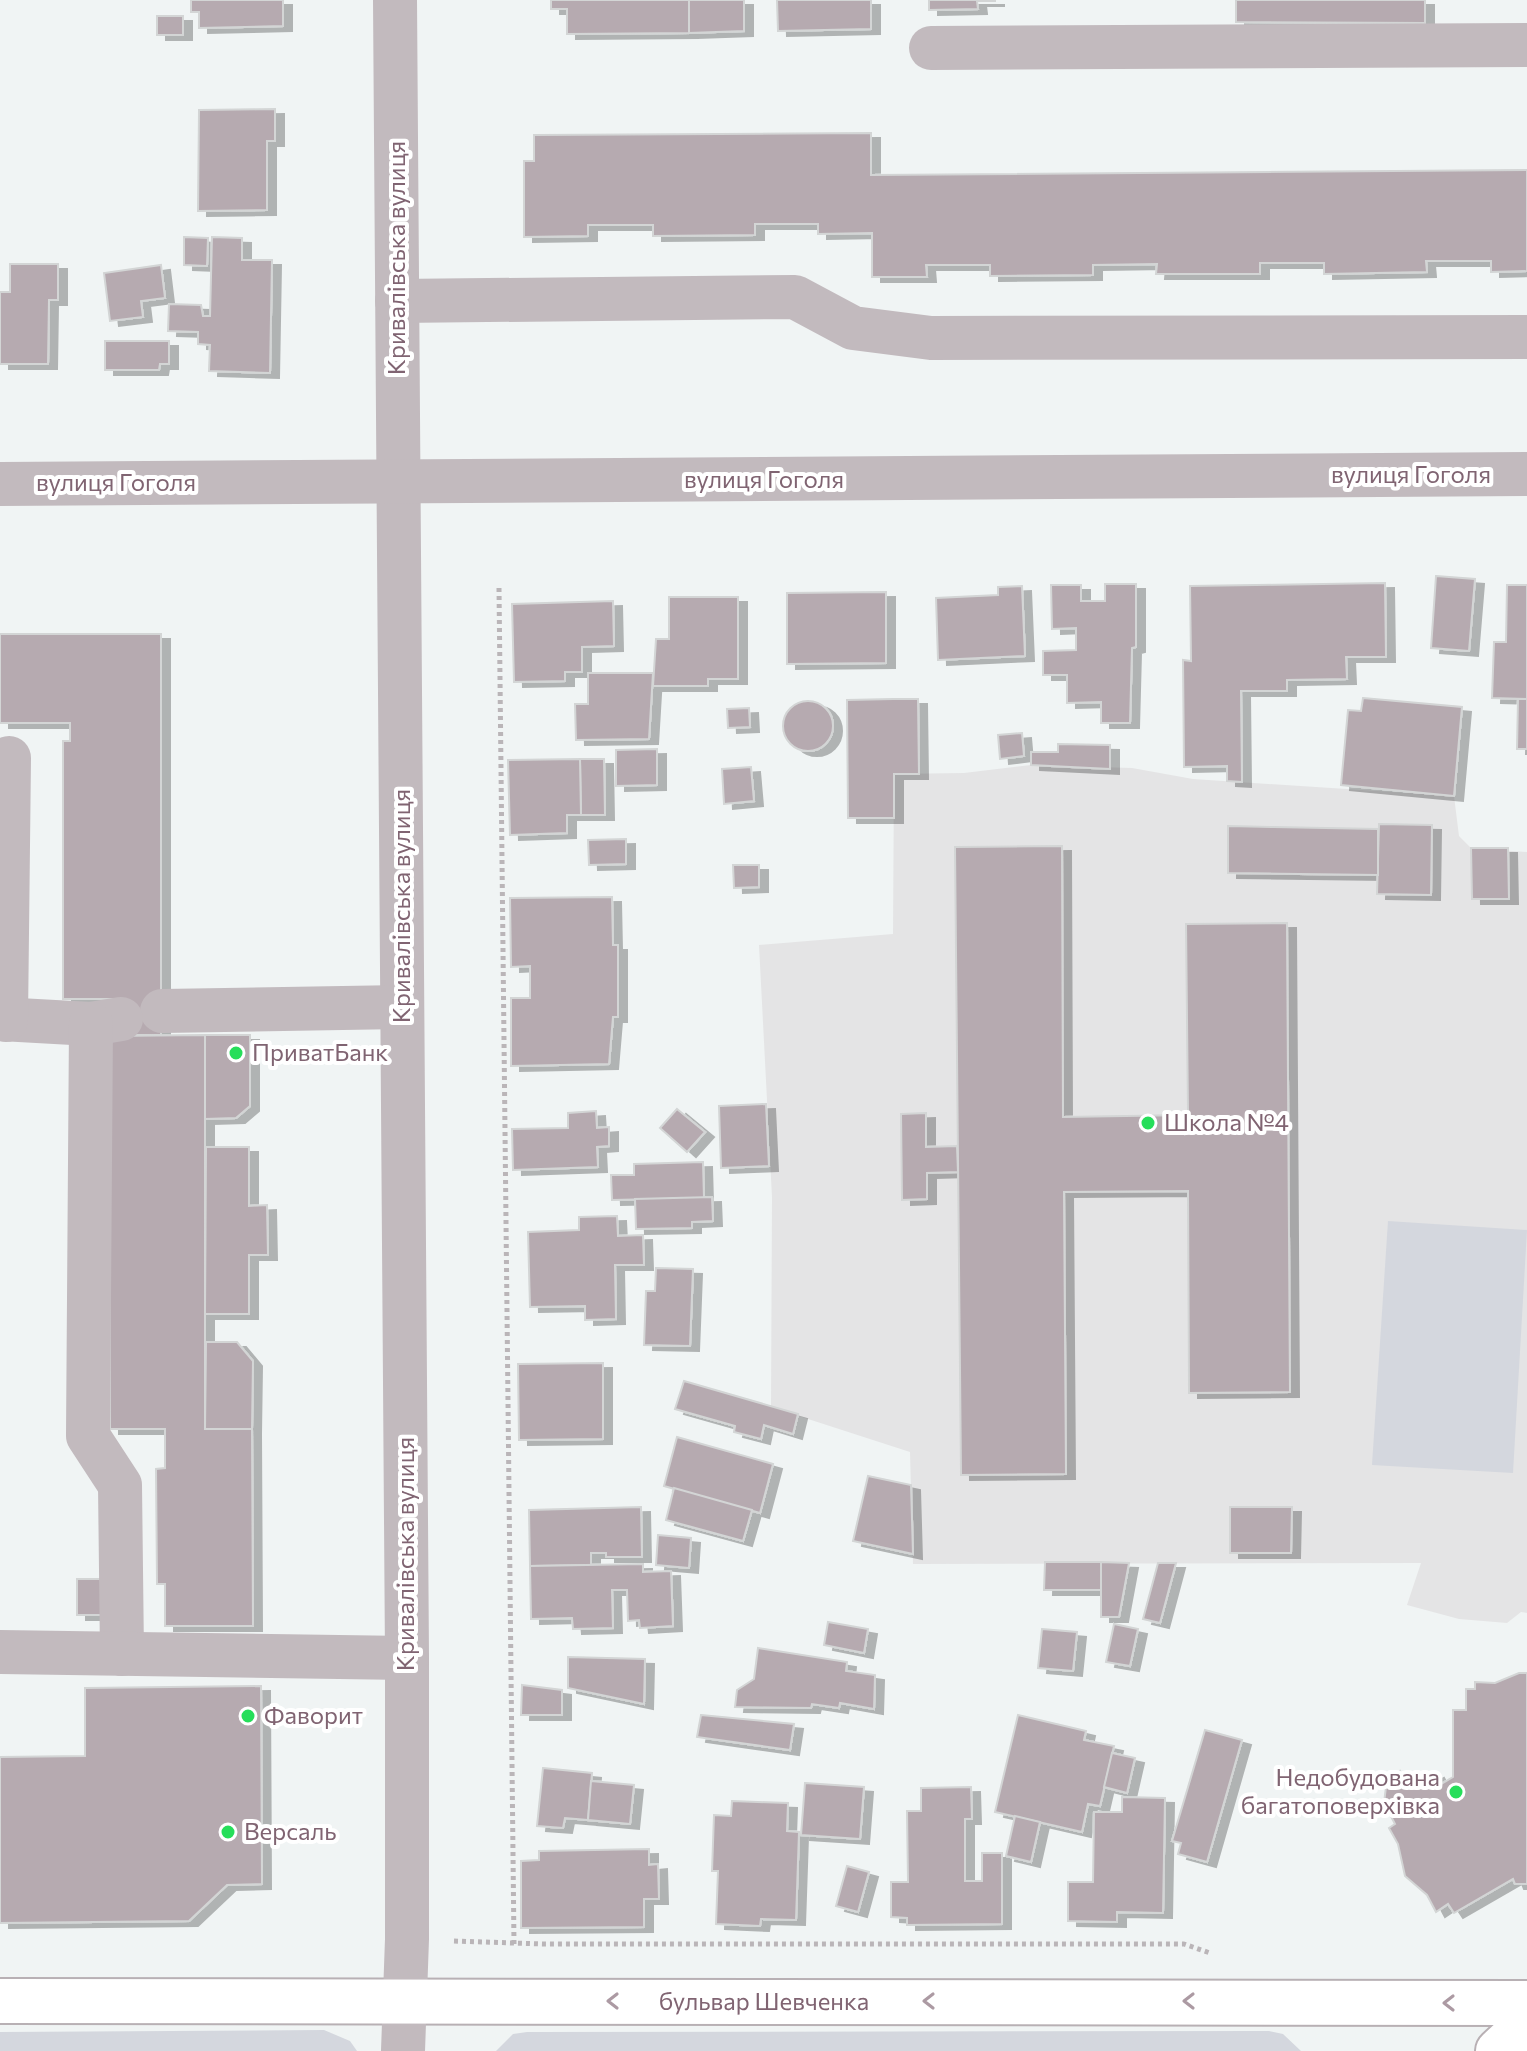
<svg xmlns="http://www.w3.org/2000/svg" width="1527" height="2051" font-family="Commissioner,sans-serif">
<defs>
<filter id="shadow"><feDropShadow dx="9" dy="5" stdDeviation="0" flood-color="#0004"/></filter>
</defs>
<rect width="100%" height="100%" fill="#f0f4f4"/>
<path fill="#e4e4e5" d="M1031,765L1132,768L1193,779L1454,796L1459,836L1471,848L1527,852V1613L1521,1612L1507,1623L1459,1619L1407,1605L1421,1563L913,1564L910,1452L771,1407L772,1197L759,945L893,934L894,774L964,773Z"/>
<g fill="#d4d7de">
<path d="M1388,1221L1527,1230L1513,1473L1372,1465Z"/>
<path d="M324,2030L350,2041L357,2051H0V2032Z"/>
<path d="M1269,2031L1283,2034L1301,2051H496L513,2034L527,2032Z"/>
</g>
<g fill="#b6aab0" stroke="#d3d5d5" stroke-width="2" filter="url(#shadow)">
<path d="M191,0H283V26L199,28V12H191Z"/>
<path d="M551,0H689V33L567,34V9H551Z"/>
<path d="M689,0H744V31L689,33Z"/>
<path d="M777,0H871V29L778,31Z"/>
<path d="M929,0H995V1H977L978,9L929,10Z"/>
<path d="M1236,0H1425V23L1236,22Z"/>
<rect x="157" y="16" width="26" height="19"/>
<path d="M275,109V141H267V210L198,211L199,110Z"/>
<path d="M871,133V175L1527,170V271L1491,272V261H1426L1427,272L1324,274V263H1260V274H1156L1157,264L1093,265V275L990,276V265H926L927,277H872V233L818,234V224H755V235L653,236V225H588V236L524,237V161H534V135Z"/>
<path d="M184,237L208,238L207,266L184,265Z"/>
<path d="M212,237L242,238V260H272L270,373L209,371L210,345L198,344V332L168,331L169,304L201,305L203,316H210Z"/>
<path d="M10,264H58V300H49L48,364H0V292H10Z"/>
<path d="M161,265L165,298L141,301L143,317L110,321L104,273Z"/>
<path d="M105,341H169V364H160L159,370H105Z"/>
<path d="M1436,576L1475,579L1469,651L1431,648Z"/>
<path d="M1385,583L1386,657H1346L1347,679L1287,680V691H1241L1242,782L1227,781V766L1184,767L1183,660L1191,661L1190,586Z"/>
<path d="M1105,584H1136V647L1132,648L1130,723H1101V702L1067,703V675H1043V651L1076,650V628L1052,629L1051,585H1081V601H1105Z"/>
<path d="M1507,585H1527V699L1492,698L1494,642H1506Z"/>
<path d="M1022,586L1025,656L938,660L936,598L998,595V587Z"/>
<path d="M886,592V663L787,664V593Z"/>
<path d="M669,597H738V679H708V686H653L656,639H669Z"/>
<path d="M613,601L614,646L582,647V672H565V681L514,682L512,604Z"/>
<path d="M0,634H161V1035H121V999H63V741H70V723H0Z"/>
<path d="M588,673H653L649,739L576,740L575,704H588Z"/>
<path d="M1363,698L1462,707L1454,796L1341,785L1348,710L1361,711Z"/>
<path d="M893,699H918L919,774H894V818H848L847,700Z"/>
<path d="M1518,699H1527V749H1517Z"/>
<circle cx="808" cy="726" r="25"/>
<path d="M749,708L750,727L728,728L727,709Z"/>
<path d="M1022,733L1024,756L1000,759L998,735Z"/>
<path d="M1058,744L1110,745V769L1031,765V752H1058Z"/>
<path d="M657,749V785L616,786V750Z"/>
<path d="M580,759H604L605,815H581Z"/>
<path d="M580,759L581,815H567V833L510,835L508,760Z"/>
<path d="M751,767L754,801L724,804L722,769Z"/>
<path d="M1379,824L1432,825L1431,895L1377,894Z"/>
<path d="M1228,826L1378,829V875L1228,873Z"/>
<path d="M626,839V864L589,865L588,840Z"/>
<path d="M1062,846L1063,1117L1188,1115L1186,924L1287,923L1290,1392L1189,1393L1188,1191L1064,1192L1066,1474L961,1475L955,847Z"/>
<path d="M1471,848H1508L1509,899H1472Z"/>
<path d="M733,865H759V887L734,888Z"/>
<path d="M612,897L613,945H618V1017H613L609,1064L511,1066V998H530V966L511,967L510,898Z"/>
<path d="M205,1035V1429H252L253,1626H165V1584H157L156,1469L165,1468V1429H110L109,1036Z"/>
<path d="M205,1035H250V1106L236,1118L205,1119Z"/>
<path d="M766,1104L769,1166L721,1168L719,1106Z"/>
<path d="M677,1109L705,1132L687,1152L660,1128Z"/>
<path d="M596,1111L597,1128L609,1127V1146L597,1147L598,1167L513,1170L512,1129L568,1128V1113Z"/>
<path d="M926,1113V1147L957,1146L958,1172L927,1173V1199L902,1200L901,1114Z"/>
<path d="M206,1147H249V1206L267,1205L268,1255H249V1314H205Z"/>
<path d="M703,1162L704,1198L612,1200L611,1175H634V1164Z"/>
<path d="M712,1197L713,1221L692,1222V1228L636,1229L635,1199Z"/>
<path d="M617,1216L618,1236L643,1235L644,1265H615L616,1319L585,1320V1306L530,1307L528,1232L579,1230V1217Z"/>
<path d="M656,1268L693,1269L690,1346L644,1345L646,1291H655Z"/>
<path d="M206,1342H237L253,1361L252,1429H205Z"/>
<path d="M603,1363V1439L519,1440L518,1364Z"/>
<path d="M684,1381L798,1414L793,1434L764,1425L761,1439L734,1432L735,1426L675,1409Z"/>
<path d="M677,1437L773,1464L760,1513L664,1486Z"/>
<path d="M868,1476L911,1485L913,1554L853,1541Z"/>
<path d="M674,1488L752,1510L743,1541L666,1520Z"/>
<path d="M641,1507L642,1557H606V1553H591V1565L530,1566L529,1510Z"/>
<path d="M1230,1507H1292L1291,1553H1230Z"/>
<path d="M658,1535L691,1538L689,1568L656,1565Z"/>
<path d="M1045,1562H1101V1590H1044Z"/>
<path d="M1101,1562L1129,1563L1119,1617H1101Z"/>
<path d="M1158,1563H1176L1160,1623L1143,1619Z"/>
<path d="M643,1564V1572L671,1571L673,1626L640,1628L639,1620L628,1621L627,1590H612L613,1628L573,1629L572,1618L531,1619L530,1566Z"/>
<rect x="77" y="1579" width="28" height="36"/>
<path d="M828,1622L868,1629L864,1653L824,1645Z"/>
<path d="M1114,1624L1138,1629L1130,1666L1106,1662Z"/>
<path d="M1042,1629L1077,1632L1073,1671L1038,1668Z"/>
<path d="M758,1648L847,1662L846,1671L875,1675L874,1709L840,1703L839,1708L812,1704L811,1708L735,1707L737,1690L754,1679Z"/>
<path d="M568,1657L645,1659L644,1704L568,1688Z"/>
<path d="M1519,1673H1527V1884H1515L1513,1879L1454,1913L1448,1904L1436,1912L1427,1895L1405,1876L1398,1844L1389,1828L1395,1824L1384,1803L1386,1787L1400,1771L1409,1788L1435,1773L1441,1784L1453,1777V1710H1466V1689H1475V1682L1495,1683Z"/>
<path d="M522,1685L562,1690V1715H521Z"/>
<path d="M261,1686L262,1884L227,1885L189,1921L0,1923V1757L85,1756V1688Z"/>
<path d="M701,1715L794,1724L790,1750L697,1737Z"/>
<path d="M1018,1715L1086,1731L1084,1740L1114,1746L1100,1806L1088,1804L1082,1832L995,1812Z"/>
<path d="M1205,1730L1242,1740L1207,1862L1178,1854L1181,1843L1172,1841Z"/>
<path d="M1112,1753L1135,1758L1127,1793L1104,1787Z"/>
<path d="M543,1768L592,1773L588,1820L565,1818L563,1828L537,1826Z"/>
<path d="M591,1781L634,1785L630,1824L588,1820Z"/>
<path d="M805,1783L864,1787L860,1839L801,1835Z"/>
<path d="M971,1787L972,1819H965V1881H982V1853H1002V1924L907,1925V1918L891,1917V1882H908L907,1811H921V1788Z"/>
<path d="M1122,1797L1165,1798L1163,1913L1117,1912V1922L1068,1921V1882H1093L1094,1812H1122Z"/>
<path d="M732,1801L788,1803L787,1831L799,1832L796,1920L761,1919L760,1926L716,1924L718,1871H712L714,1815L731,1816Z"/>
<path d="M1015,1816L1040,1822L1031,1862L1006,1856Z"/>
<path d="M649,1849V1865L658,1864L659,1899H644V1927L521,1928V1861L539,1860V1851Z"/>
<path d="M847,1866L869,1872L858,1912L836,1906Z"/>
</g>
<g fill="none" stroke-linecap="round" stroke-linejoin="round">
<g stroke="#b8b0b4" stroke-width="48">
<g id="major">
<path id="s1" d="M0,2001L1527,2003"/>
<path d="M1498,2051L1527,2024"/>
</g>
</g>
<g stroke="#bab5b8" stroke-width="5" stroke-dasharray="4 4" stroke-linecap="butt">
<path d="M499,588L514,1944"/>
<path d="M454,1941L543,1944H1184L1210,1953"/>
</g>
<g stroke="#c2babe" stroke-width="44">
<path d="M395,0L407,1658V1939L403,2051"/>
<path d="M931,48L1527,45"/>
<path d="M397,301L795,297L853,328L931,338L1527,337"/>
<path d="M0,484L1527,474"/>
<path d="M162,1011L402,1007"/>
<path d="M0,1019L91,1024L121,1019"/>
<path d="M6,1020L9,758"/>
<path d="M91,1024L88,1436L120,1485L122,1654"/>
<path d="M0,1652L407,1658"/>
</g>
<use href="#major" stroke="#fff" stroke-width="44"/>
</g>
<defs><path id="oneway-chevron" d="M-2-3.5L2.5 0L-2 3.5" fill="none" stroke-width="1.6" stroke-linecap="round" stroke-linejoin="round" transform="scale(2)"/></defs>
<g stroke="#ac9aa3">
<use href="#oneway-chevron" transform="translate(613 2001) rotate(-180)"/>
<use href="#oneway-chevron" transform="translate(929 2001) rotate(-180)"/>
<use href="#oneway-chevron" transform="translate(1189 2001) rotate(-180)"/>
<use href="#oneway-chevron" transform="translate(1449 2003) rotate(-180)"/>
</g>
<g fill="#26de5a" stroke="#fff" stroke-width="3">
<circle cx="236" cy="1053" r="8"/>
<circle cx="1148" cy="1123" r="8"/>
<circle cx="248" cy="1716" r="8"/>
<circle cx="1456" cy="1792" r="8"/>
<circle cx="228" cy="1832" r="8"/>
</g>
<g text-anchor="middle" stroke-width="8" stroke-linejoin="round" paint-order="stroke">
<g font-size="24" fill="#806472" stroke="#fff">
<text transform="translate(397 258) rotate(-90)" y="8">Кривалівська вулиця</text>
<text x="1411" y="483">вулиця Гоголя</text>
<text x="764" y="488">вулиця Гоголя</text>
<text x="116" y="491">вулиця Гоголя</text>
<text transform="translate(402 906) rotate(-90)" y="8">Кривалівська вулиця</text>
<text transform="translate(406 1554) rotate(-90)" y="8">Кривалівська вулиця</text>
<text dy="8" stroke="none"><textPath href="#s1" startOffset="764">бульвар Шевченка</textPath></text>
</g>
<g font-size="24" fill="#806472" stroke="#fff" text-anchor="start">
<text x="252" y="1061">ПриватБанк</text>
<text x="1164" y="1131">Школа №4</text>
<text x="264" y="1724">Фаворит</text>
<text x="1440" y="1786" text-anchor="end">Недобудована<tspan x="1440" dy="28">багатоповерхівка</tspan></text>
<text x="244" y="1840">Версаль</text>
</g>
</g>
</svg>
